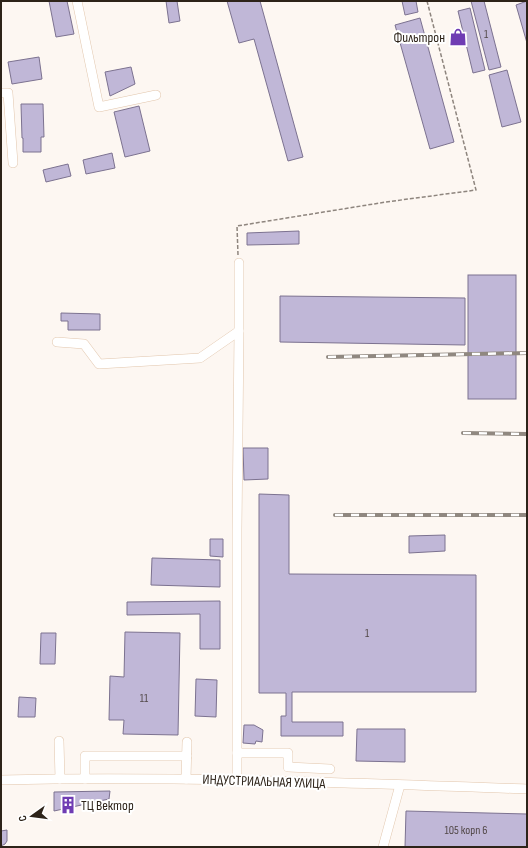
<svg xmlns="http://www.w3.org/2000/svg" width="528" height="848" font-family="'Sofia Sans Condensed',sans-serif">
<rect width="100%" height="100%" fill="#fdf7f2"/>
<g fill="#c0b7d7" stroke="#7c7290">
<path d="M49,1H67L74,34L56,37Z"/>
<path d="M166,1H177L180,21L169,23Z"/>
<path d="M227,1H260L303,157L288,161L254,39L239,43Z"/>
<path d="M402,1H416L418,12L405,15Z"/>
<path d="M471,1H484L501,67L489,70Z"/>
<path d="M527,1V43L516,5Z"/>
<path d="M470,8L485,70L473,73L458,11Z"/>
<path d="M420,18L454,142L430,149L395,25Z"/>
<path d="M39,57L42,79L12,84L8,62Z"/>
<path d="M131,67L135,84L110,96L105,72Z"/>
<path d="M507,70L521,122L502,127L489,75Z"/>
<path d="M21,104H43L44,137H41V152H23V138H22Z"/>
<path d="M139,106L150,151L125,157L114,112Z"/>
<path d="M112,153L115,168L86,174L83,160Z"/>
<path d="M68,164L71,176L46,182L43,170Z"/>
<path d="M299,231V244L247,245V233Z"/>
<rect x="468" y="275" width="48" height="124"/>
<path d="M280,296L465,298V345L280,342Z"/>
<path d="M61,313L100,314V330H68V321H61Z"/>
<path d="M243,448H268V479L244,480Z"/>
<path d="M259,494L289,495V574L476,575V692H292V722H343V736H281V716H286V693H259Z"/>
<path d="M445,535V551L409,553V536Z"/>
<path d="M210,539H223V557L210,556Z"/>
<path d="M152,558L220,560V587L151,585Z"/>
<path d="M220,601V649H200V614L127,615V602Z"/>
<path d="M125,632L180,633L178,735L123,734L124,720H109L110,676L124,677Z"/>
<path d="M41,633H56L55,664H40Z"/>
<path d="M196,679L217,680L216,717L195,716Z"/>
<path d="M19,697L36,698L35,717H18Z"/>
<path d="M244,725H254L263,730L262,742L256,741L255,744L243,743Z"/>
<path d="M357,729H405V762L356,761Z"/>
<path d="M110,791L109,799L54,811V792Z"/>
<path d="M406,811L527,814V847H405Z"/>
<path d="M7,830V841L5,844L1,846V831Z"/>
</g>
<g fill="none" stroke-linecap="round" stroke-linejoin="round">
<g stroke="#e2c6ac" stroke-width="10">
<g id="minor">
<path d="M77,1L99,107L156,95"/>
<path d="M1,93H8L13,163"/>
<path d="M57,342L84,344L99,364L200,358L239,331"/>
<path d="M59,741L60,779"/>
<path d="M237,753H288V767L330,769"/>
<path d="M85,779V756H187"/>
<path d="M186,779L187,742"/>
<path d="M1,780C176,776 352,783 527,789"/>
<path d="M237,780V530L239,331V263"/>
<path d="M383,847L400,785"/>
</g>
</g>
<path stroke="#8e857e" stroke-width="1.5" stroke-dasharray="4 2" stroke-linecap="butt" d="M238,255L237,226L386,202L476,190L427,1"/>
<use href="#minor" stroke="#fff" stroke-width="9"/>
<g stroke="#908880" stroke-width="4">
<g id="rail">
<path d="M328,357L527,353"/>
<path d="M463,433L527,434"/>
<path d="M335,515H527"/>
</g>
</g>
<use href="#rail" stroke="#fff" stroke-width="2.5" stroke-dasharray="8" stroke-linecap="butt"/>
</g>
<defs>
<g id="shop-bare" transform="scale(1.38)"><path d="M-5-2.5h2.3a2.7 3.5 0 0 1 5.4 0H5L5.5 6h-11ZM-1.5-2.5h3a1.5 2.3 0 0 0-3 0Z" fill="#6f3cb3" stroke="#fff" stroke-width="2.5" paint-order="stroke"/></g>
<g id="building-bare" transform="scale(1.38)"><path d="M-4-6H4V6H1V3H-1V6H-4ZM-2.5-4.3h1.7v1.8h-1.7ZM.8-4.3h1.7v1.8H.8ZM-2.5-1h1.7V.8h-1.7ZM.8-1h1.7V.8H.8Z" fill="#6f3cb3" stroke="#fff" stroke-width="2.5" paint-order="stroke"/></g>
</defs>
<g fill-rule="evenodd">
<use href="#shop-bare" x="458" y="37"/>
<use href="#building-bare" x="68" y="805"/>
</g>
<g text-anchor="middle" stroke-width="4" stroke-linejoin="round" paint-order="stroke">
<g font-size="12" fill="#524848">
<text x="486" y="38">1</text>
<text x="367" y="637">1</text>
<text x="144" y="702">11</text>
<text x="466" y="834">105 корп 6</text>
</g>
<g font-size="14" fill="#2d2319" stroke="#fff" text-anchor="end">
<text x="445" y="42">Фильтрон</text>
<text x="81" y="810" text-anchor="start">ТЦ Вектор</text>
</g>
<g font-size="14" fill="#2d2319" stroke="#fff">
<text transform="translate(264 781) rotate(2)" y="5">ИНДУСТРИАЛЬНАЯ УЛИЦА</text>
</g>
</g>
<rect width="528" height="848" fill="none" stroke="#2d2319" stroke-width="4"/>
<g transform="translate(32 816) rotate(256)" stroke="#ffffff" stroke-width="3" paint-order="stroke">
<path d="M0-3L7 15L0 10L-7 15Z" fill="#2d2319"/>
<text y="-6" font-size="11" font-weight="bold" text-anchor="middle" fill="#2d2319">С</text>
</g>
</svg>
